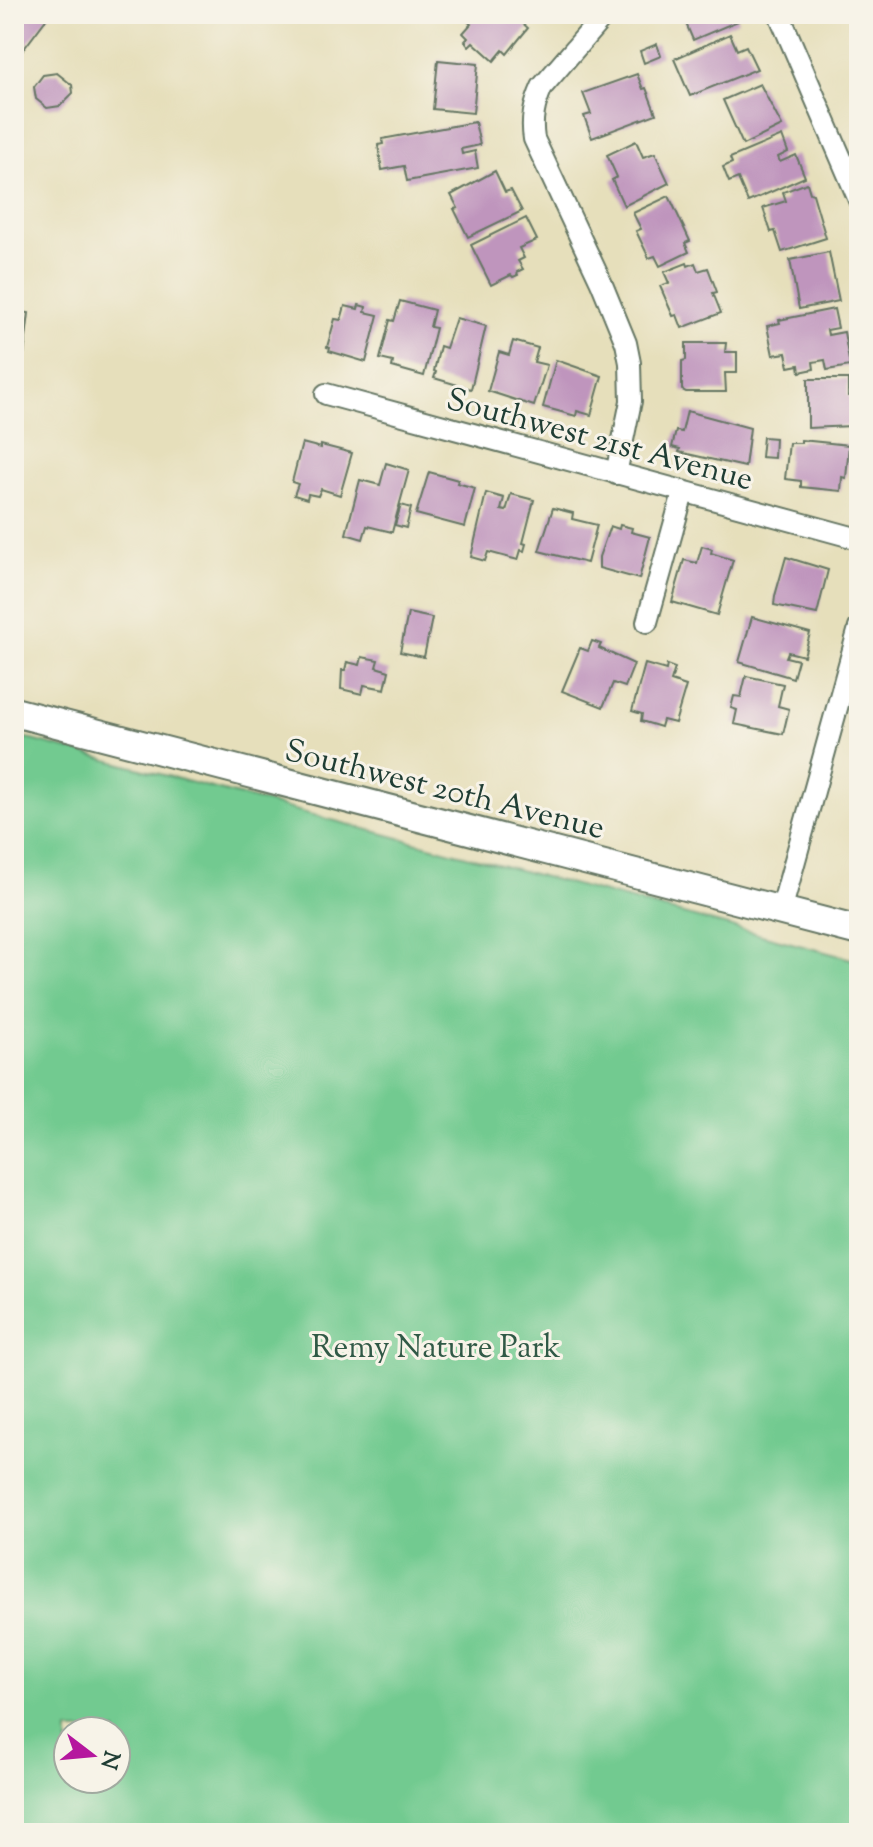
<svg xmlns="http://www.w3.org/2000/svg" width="873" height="1847" font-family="'Sorts Mill Goudy',serif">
<rect width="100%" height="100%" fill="#f7f3e8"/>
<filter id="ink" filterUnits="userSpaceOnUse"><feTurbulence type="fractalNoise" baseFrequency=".0125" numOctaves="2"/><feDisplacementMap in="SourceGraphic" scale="16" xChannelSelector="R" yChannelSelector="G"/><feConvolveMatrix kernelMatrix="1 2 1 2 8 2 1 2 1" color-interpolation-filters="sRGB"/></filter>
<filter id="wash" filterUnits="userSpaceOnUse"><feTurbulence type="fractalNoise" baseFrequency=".006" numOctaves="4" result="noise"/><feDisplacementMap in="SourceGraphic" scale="32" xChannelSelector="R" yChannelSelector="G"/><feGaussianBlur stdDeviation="1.8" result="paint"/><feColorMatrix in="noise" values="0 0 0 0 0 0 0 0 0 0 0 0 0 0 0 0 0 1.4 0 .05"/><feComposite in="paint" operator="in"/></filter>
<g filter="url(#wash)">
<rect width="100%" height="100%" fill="#e6dfbb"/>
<path fill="#72ca90" stroke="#488462" stroke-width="2" fill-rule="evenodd" d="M14,735L859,961V1833H14ZM68,1731H116V1779H68Z"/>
<g id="blocks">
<g fill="#bf95bd">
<path d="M14,14H50L14,62Z"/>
<path d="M467,14H512L528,28L507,54L503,50L494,61L473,42L469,46L465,41L468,38L463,33L471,24L464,18Z"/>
<path d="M682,14H735L738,21L693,40Z"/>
<path d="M730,34L737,50L746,46L757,69L690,96L674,59Z"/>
<path d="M657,44L661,56L644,63L640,51Z"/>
<path d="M438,60L478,64L473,113L433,109Z"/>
<path d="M57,73L72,85L73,93L60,106L47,108L36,99L34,87L43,75Z"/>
<path d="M637,74L643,89L646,88L656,114L592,138L584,116L591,114L583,93Z"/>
<path d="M760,84L782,126L743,145L723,100Z"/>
<path d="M475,122L480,145L461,149L462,154L475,151L478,168L407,181L404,166L382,170L378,145L383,144L382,139Z"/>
<path d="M782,136L788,152L778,157L780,162L796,155L805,177L748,202L738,178L729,182L723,167L732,163L730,158Z"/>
<path d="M636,141L643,157L655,153L669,183L624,206L612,180L617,177L607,155Z"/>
<path d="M495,171L505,192L511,190L522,211L468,237L454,209L458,208L451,195Z"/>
<path d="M807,183L810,193L813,194L826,238L782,252L775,231L771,232L763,208L786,201L783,192Z"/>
<path d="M669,196L690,241L685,243L689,252L660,266L655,256L649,258L636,231L641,229L633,213Z"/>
<path d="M526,218L537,240L519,248L524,258L518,261L523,269L517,272L518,275L513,277L511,275L491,285L471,245Z"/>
<path d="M829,252L839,301L799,309L790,260Z"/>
<path d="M687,263L688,266L695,263L698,271L708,268L717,292L713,293L721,313L682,328L677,315L673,316L660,286L669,283L664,272Z"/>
<path d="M400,301L434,310L430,327L436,328L424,376L392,367L393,362L380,359L390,320L394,321Z"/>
<path d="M359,305L366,307L365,312L378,315L366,362L329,351L330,348L327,347L335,319L341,320L345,306L358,309Z"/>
<path d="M834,309L838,328L827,330L828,335L844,332L850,366L827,370L825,360L813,362L814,369L800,372L799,365L789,367L786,353L773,355L767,326L780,323L779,320Z"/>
<path d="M14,311L29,313L24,355L14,354Z"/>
<path d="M456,318L486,326L471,389L434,378L436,372L434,371L440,346L446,348Z"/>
<path d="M513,341L538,348L534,362L547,365L534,406L488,391L499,352L509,355Z"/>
<path d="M686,343H726L725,352H737V373H725L726,392H686L682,390V361L686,360Z"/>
<path d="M556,360L602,376L591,415L577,411L576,416L543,407Z"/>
<path d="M808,379H848V396H852V426L808,428Z"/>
<path d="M687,411L750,428L745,467L679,452L680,449L672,447L676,431L682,432Z"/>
<path d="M763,437L775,438L774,458L761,457Z"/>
<path d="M801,440L849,445L846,478L842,477L841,491L801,487V481L785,479L789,443H801Z"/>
<path d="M302,443L321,448V445L352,453L340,495L321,489L318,496L308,494L307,499L294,495L298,484L292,482Z"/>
<path d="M386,463L409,470L392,532L367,526L363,539L346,534L360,480L380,485Z"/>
<path d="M429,472L458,480L457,483L475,488L465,527L416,514Z"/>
<path d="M486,493L504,498L501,510L506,511L511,494L534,500L523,543L526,544L524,551L521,550L518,560L488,552L485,561L471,557Z"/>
<path d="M401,505L411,508L406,528L395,525Z"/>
<path d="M553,508L573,513L572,519L597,525L587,563L539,551Z"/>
<path d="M620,525L632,528L631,532L650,537L639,579L599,568V557L610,526L619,529Z"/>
<path d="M702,546L712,549L711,553L733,560L717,615L672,602L684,560L697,563Z"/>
<path d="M786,557L828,570L817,614L774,605L775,596Z"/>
<path d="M408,613L432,618L424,657L400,652Z"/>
<path d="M752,617L810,633L804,656L788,652L786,657L798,660L793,678L739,662Z"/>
<path d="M592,641L601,644L599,648L634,664L625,687L613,683L603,707L562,691L580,648L588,651Z"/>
<path d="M362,657L378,660L376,667L389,671L385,689L364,685L362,694L341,689L342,670H345L347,662L360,665Z"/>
<path d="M645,664L666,670L667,665L675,668L671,681L686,686L675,723L663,720L661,727L641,721L642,714L632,711Z"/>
<path d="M746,676L783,684L778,706L789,709L783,734L734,724L737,710L731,708L734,696L741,697Z"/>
</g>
</g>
</g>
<g filter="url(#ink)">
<use href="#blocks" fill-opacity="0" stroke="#657663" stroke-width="2"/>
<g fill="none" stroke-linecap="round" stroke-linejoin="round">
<g stroke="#657663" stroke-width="24">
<g id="street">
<path d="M605,14L542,87C534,105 531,120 534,139L601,282L626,343L630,363L631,401L616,474"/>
<path d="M779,14L859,200"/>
<path d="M326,394L859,539"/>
<path d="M647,622L683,493"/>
<path d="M781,911L859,628"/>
</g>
</g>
<g stroke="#657663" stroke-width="32">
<path id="secondary" d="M14,712L859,931"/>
</g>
<use href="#street" stroke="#fff" stroke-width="20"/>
<use href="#secondary" stroke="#fff" stroke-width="28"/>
</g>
</g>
<g text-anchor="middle" stroke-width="6" stroke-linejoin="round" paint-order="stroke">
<g font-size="32" fill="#1f3d34" stroke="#f7f3e8">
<text transform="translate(600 438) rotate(15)" y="11">Southwest 21st Avenue</text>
<text transform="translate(445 788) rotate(14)" y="11">Southwest 20th Avenue</text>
</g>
<g font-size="32" fill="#305946" stroke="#f7f3e8">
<text x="436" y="1357">Remy Nature Park</text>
</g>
</g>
<rect width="873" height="1847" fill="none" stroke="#f7f3e8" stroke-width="48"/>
<g transform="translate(92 1755) rotate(106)"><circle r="38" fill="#f7f3e8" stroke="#a1aaa0" stroke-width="2"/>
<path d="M0-6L14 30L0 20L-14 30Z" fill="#b5179e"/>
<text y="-12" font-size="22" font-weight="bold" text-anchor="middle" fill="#1f3d34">N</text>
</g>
</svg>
